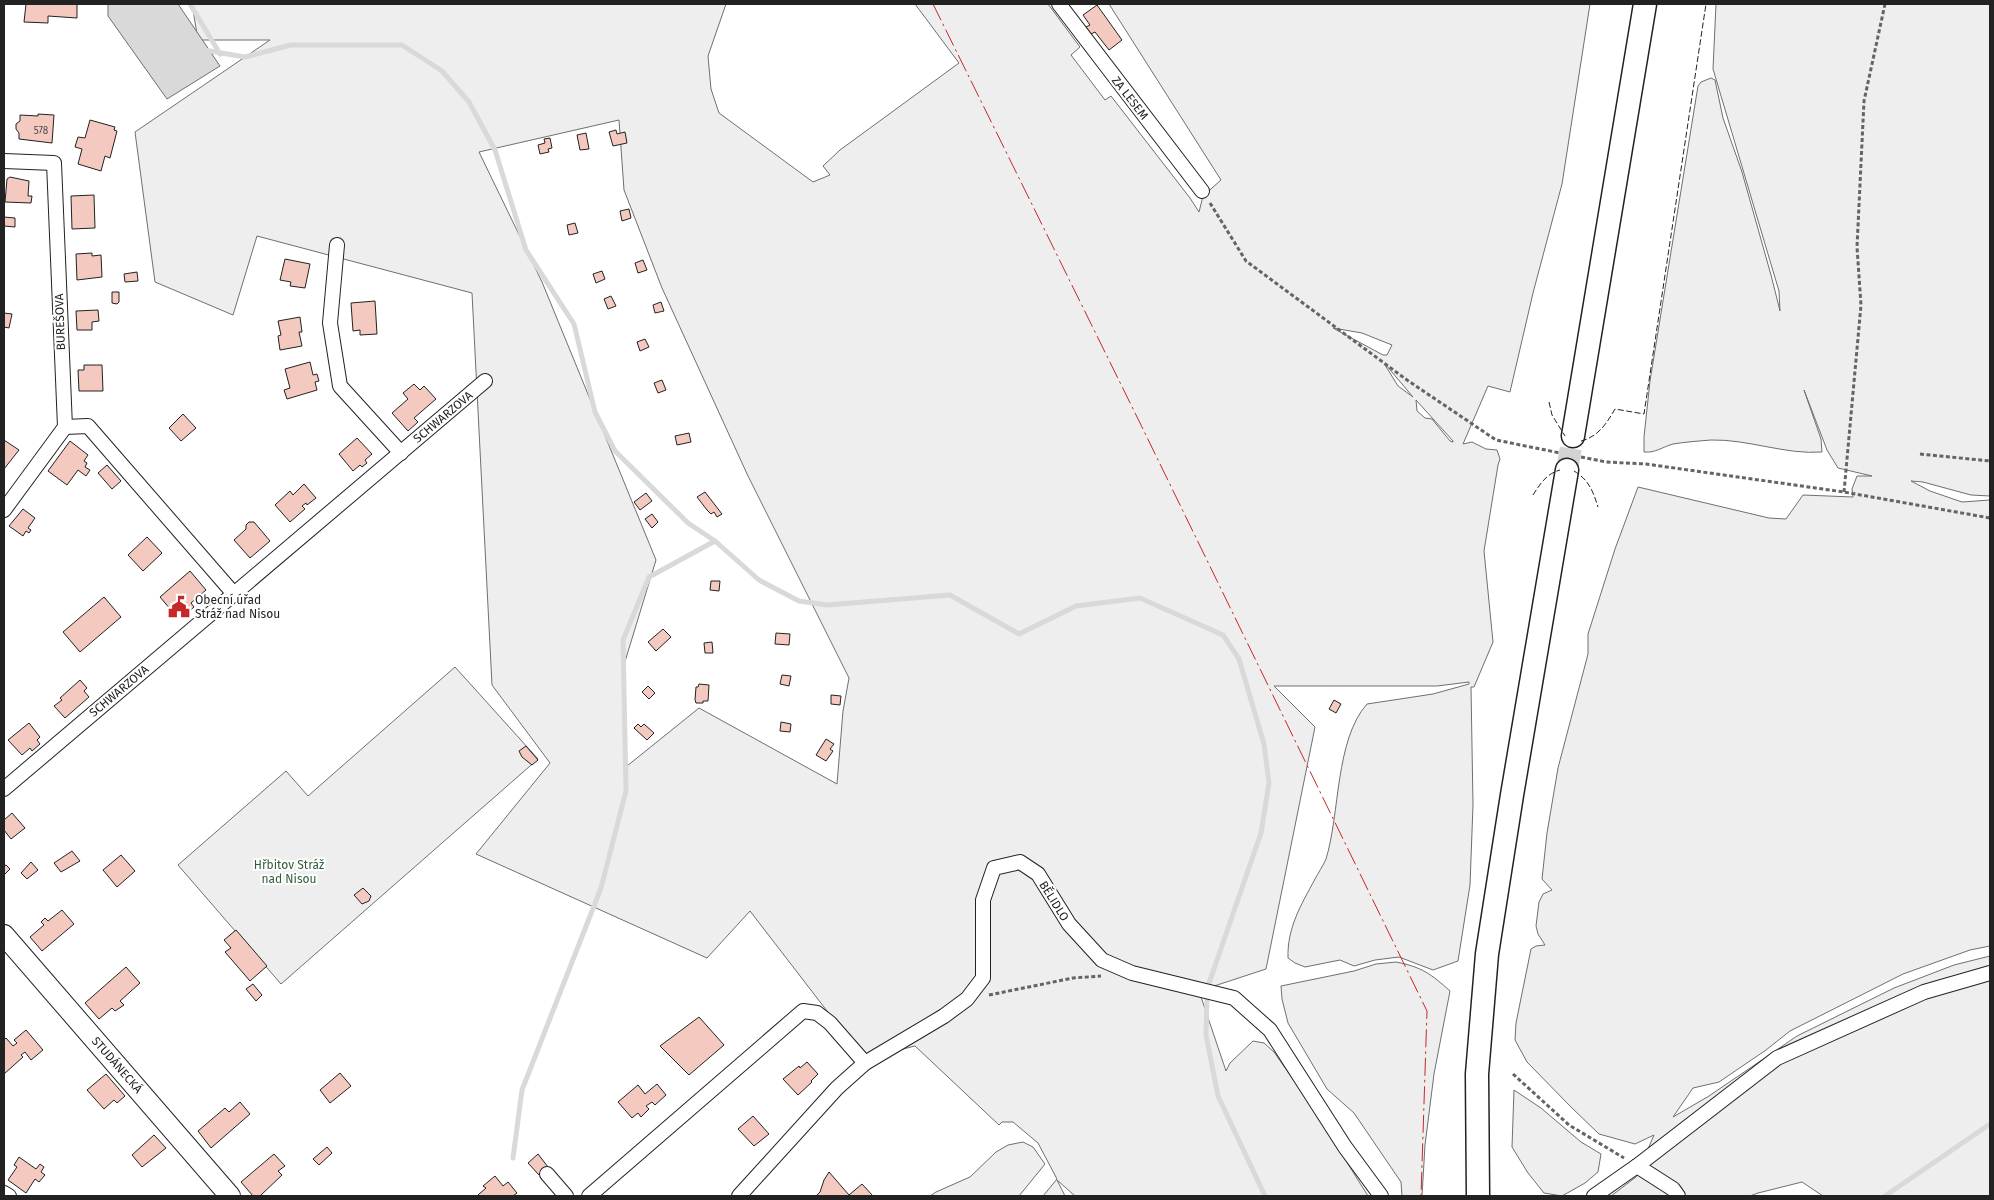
<svg xmlns="http://www.w3.org/2000/svg" width="1994" height="1200" font-family="'Fira Sans',sans-serif">
<rect width="100%" height="100%" fill="#fff"/>
<g fill="#eee" stroke="#6f6f6f" fill-rule="evenodd">
<path d="M192,4H726L708,56L711,89L719,113L813,182L830,175L823,166L840,150L959,63L915,4H1048L1080,47L1071,55L1105,100L1111,96L1190,198L1199,212L1203,196L1221,180L1109,4H1590L1562,184L1533,293L1510,392L1488,386L1463,444L1472,442L1486,449L1497,450L1500,459L1498,465L1484,551L1493,642L1474,687H1471L1473,805L1470,885L1458,961L1433,970L1399,957L1375,960L1354,966L1340,960L1305,967L1295,963L1288,958C1287,928 1301,905 1315,879C1318,873 1323,866 1326,859C1340,814 1335,740 1367,704L1433,694L1469,684V682L1437,686H1274L1315,727L1266,969L1199,991L1226,1071L1230,1063L1253,1041L1264,1043L1274,1052L1311,1105L1368,1196H1075L1057,1180L1065,1196H1043L1057,1179L1038,1143L1013,1122H1002L999,1125L915,1046L864,1059L750,911L707,958L476,854L550,763L492,685L472,293L257,236L233,315L155,282L135,132L270,40H198ZM619,120L624,190L662,288L748,476L849,678L843,711L837,784L699,708L627,766L623,668L656,560L542,282L479,152ZM1333,328L1362,333L1392,345L1387,355H1383ZM1385,365H1386L1413,397L1398,386ZM1416,400L1453,441V442L1450,441L1432,419L1425,418L1417,411Z"/>
<path d="M1716,4H1990V496L1971,495L1923,482L1911,481L1930,491L1962,502L1990,500V946L1970,950L1903,974L1790,1031L1766,1050L1719,1082L1693,1088L1673,1117L1709,1096L1797,1036L1894,988L1954,965L1990,956V1196H1823L1802,1182L1758,1193L1750,1196H1611L1636,1177L1654,1135L1635,1144L1599,1134L1571,1107L1527,1062L1515,1040L1516,1023L1531,949L1536,946L1545,945L1538,934L1536,926L1539,902L1543,894L1552,890L1542,879L1547,833L1558,768L1588,654V634L1615,549L1638,487L1769,518L1786,519L1803,495L1853,497L1852,489L1857,476H1872L1838,468L1827,450L1804,390L1821,439L1822,452C1786,455 1748,439 1711,440C1699,441 1685,442 1673,444C1662,447 1656,453 1644,452V437L1650,381L1698,86L1701,82L1711,78L1715,80L1723,118L1742,172L1771,275L1780,311L1779,291L1713,69Z"/>
<path d="M455,667L538,759L281,984L178,865L286,771L308,796Z"/>
<path d="M1396,962C1422,967 1431,974 1450,991L1434,1074L1425,1145L1422,1196H1402L1401,1182L1354,1113L1327,1089L1288,1023L1282,999L1281,986L1354,971L1376,964Z"/>
<path d="M1514,1090L1541,1108L1581,1142L1601,1154L1598,1172L1585,1183L1562,1196L1544,1193L1528,1173L1512,1147Z"/>
<path d="M1023,1142L1033,1147L1045,1164L1019,1196H930L936,1192L970,1177L996,1152L1008,1145Z"/>
</g>
<path fill="#d9d9d9" stroke="#6f6f6f" d="M108,4H178L220,66L167,99L108,16Z"/>
<g fill="none" stroke-linecap="round" stroke-linejoin="round">
<g stroke="#d9d9d9" stroke-width="5">
<path d="M190,4L220,54"/>
<path d="M204,50L245,57L291,45H402L442,71L469,102L495,150L526,250L574,324L595,412L615,451L688,523L715,541L759,580L799,601L827,605L950,595L1019,634L1076,606L1140,598L1223,635L1239,659L1264,744L1269,783L1261,833L1207,989"/>
<path d="M1207,997L1206,1035L1218,1096L1265,1196"/>
<path d="M513,1158L522,1090L601,888L626,791L623,640L649,577L715,541"/>
<path d="M1885,1196L1990,1124"/>
</g>
</g>
<g fill="#f3c9c0" stroke="#222">
<path d="M26,4H77V18L48,16V23L24,22Z"/>
<path d="M1097,5L1122,40L1109,50L1095,32L1091,34L1086,27L1090,25L1083,15Z"/>
<path d="M38,114L54,115L52,143L19,139V133L16,129V124L20,121V115L38,116Z"/>
<path d="M90,120L115,127L114,130L117,131L110,158L105,156L101,171L78,164L82,149L75,147L78,137L85,138Z"/>
<path d="M616,130L617,134L625,132L627,143L613,146L609,132Z"/>
<path d="M586,133L589,149L580,150L577,135Z"/>
<path d="M550,138L552,148L548,149L549,152L540,154L538,145L545,143L544,139Z"/>
<path d="M10,177L29,181L28,196H32L31,203L5,202L7,179Z"/>
<path d="M94,195L95,228L72,229L71,196Z"/>
<path d="M629,209L631,218L622,221L620,211Z"/>
<path d="M4,217L15,218V227L4,226Z"/>
<path d="M575,223L578,233L569,235L567,225Z"/>
<path d="M92,253V256L101,255L102,277L77,280L76,254Z"/>
<path d="M285,259L310,264L305,288L290,286L291,282L280,280Z"/>
<path d="M643,260L647,270L638,273L635,263Z"/>
<path d="M602,271L605,279L596,283L593,274Z"/>
<path d="M137,272L138,281L125,282L124,274Z"/>
<path d="M112,292H119V302L117,304L112,303Z"/>
<path d="M611,296L616,306L608,309L604,299Z"/>
<path d="M375,301L377,334L360,335V330L353,331L351,303Z"/>
<path d="M661,302L664,311L655,313L653,305Z"/>
<path d="M98,310L99,321L92,322V330H77L76,311Z"/>
<path d="M4,313L12,314L9,328L4,327Z"/>
<path d="M300,317L302,332H299L302,346L280,350L278,336L281,335L278,321Z"/>
<path d="M645,339L649,347L640,351L637,342Z"/>
<path d="M310,362L313,375L317,374L319,381L315,382L317,390L287,399L284,390L290,388L285,369Z"/>
<path d="M84,365H102L103,391H79L78,370H84Z"/>
<path d="M662,380L666,390L658,393L654,383Z"/>
<path d="M414,384L420,390L424,386L436,399L414,418L418,422L408,431L392,413L408,399L403,393Z"/>
<path d="M183,414L196,428L181,441L169,428Z"/>
<path d="M689,433L691,442L677,445L675,436Z"/>
<path d="M357,438L372,454L365,460L367,463L362,467L360,465L353,471L339,454Z"/>
<path d="M4,440L19,450L4,469Z"/>
<path d="M70,441L88,455L84,461L87,463L85,467L90,470L86,476L78,470L67,485L48,471Z"/>
<path d="M107,465L121,481L112,489L98,473Z"/>
<path d="M304,484L316,498L307,505L306,503L302,506L305,509L290,522L275,505L290,491L293,495Z"/>
<path d="M705,492L722,514L717,517L714,512L711,514L707,510L697,497Z"/>
<path d="M646,493L652,501L640,510L634,502Z"/>
<path d="M23,509L35,518L28,528L31,530L29,533L26,531L23,536L9,526Z"/>
<path d="M652,514L658,522L652,528L645,519Z"/>
<path d="M249,522H254L270,541L250,558L234,540L246,529V525Z"/>
<path d="M147,537L162,553L143,571L128,555Z"/>
<path d="M190,571L206,590L191,603L194,607L187,613L183,610L176,616L160,597Z"/>
<path d="M711,581H720L719,591L710,590Z"/>
<path d="M104,597L121,617L80,652L63,632Z"/>
<path d="M663,629L671,637L656,651L648,642Z"/>
<path d="M776,633L790,634L789,645L775,644Z"/>
<path d="M712,642L713,653H705L704,643Z"/>
<path d="M782,675L791,676L789,686L780,684Z"/>
<path d="M80,680L87,688L84,691L89,697L65,718L54,706L62,700L60,698Z"/>
<path d="M699,684L709,685L708,701H703V703H696L695,700L696,687H698Z"/>
<path d="M648,686L655,693L649,699L642,692Z"/>
<path d="M831,695L841,696L840,705L831,704Z"/>
<path d="M1334,700L1341,704L1336,713L1329,709Z"/>
<path d="M781,722L791,724L790,732L780,731Z"/>
<path d="M29,723L40,737L37,740L40,744L32,751L30,748L22,755L8,740Z"/>
<path d="M638,724L641,727L644,724L654,733L647,740L634,728Z"/>
<path d="M826,739L834,744L830,749L833,751L826,761L816,755Z"/>
<path d="M526,746L538,760L532,765L522,757L519,751Z"/>
<path d="M12,813L25,828L11,839L4,830V820Z"/>
<path d="M72,851L80,861L61,872L54,863Z"/>
<path d="M121,855L135,871L117,887L103,870Z"/>
<path d="M31,862L38,870L27,879L21,873Z"/>
<path d="M6,865L10,869L4,875V866Z"/>
<path d="M363,888L371,896L369,901L362,904L354,895Z"/>
<path d="M62,910L74,924L42,951L30,937L44,925L41,922L45,918L48,921Z"/>
<path d="M236,930L267,966L250,981L225,952L231,948L224,940Z"/>
<path d="M126,967L140,983L120,1001L124,1005L115,1011L112,1008L99,1019L85,1003Z"/>
<path d="M253,984L262,995L256,1001L246,989Z"/>
<path d="M699,1017L724,1045L689,1075L660,1046Z"/>
<path d="M26,1030L43,1050L31,1060L25,1052L21,1055L23,1057L4,1074V1040L6,1038L13,1046L17,1043L14,1040Z"/>
<path d="M807,1062L818,1074L811,1081L812,1082L798,1095L783,1079L799,1066L800,1068Z"/>
<path d="M340,1073L351,1086L330,1103L320,1090Z"/>
<path d="M106,1074L125,1096L117,1103L114,1100L104,1109L87,1090Z"/>
<path d="M657,1084L666,1095L655,1105L652,1102L646,1106L649,1109L641,1117L638,1113L632,1118L618,1102L638,1085L645,1094Z"/>
<path d="M240,1102L250,1114L211,1148L198,1131L225,1108L229,1112Z"/>
<path d="M753,1116L769,1134L754,1146L738,1129Z"/>
<path d="M154,1135L166,1148L142,1167L132,1155Z"/>
<path d="M327,1147L332,1153L319,1165L313,1159Z"/>
<path d="M274,1154L285,1166L278,1171L282,1175L260,1196H253L241,1182Z"/>
<path d="M538,1154L548,1167L539,1175L528,1163Z"/>
<path d="M19,1157L36,1169L40,1164L44,1167L41,1172L45,1175L39,1182L35,1179L26,1193L8,1180L17,1167L14,1165Z"/>
<path d="M829,1172L849,1195L862,1184L873,1196H816L820,1192L824,1180Z"/>
<path d="M495,1176L503,1186L508,1182L517,1193L513,1196H479L478,1195L486,1188L483,1186Z"/>
</g>
<g fill="none" stroke-linecap="round" stroke-linejoin="round">
<path stroke="#d3d3d3" stroke-width="22" stroke-dasharray="22 11" stroke-linecap="butt" d="M1567,470L1573,436"/>
<g stroke="#222" stroke-width="16">
<g id="street">
<path d="M1059,4L1202,191"/>
<path d="M4,161L54,163L65,427L4,510"/>
<path d="M337,245L330,323L340,386L401,453"/>
<path d="M65,427L88,426L234,594"/>
<path d="M4,789L485,381"/>
<path d="M1637,1166L1673,1189L1678,1196"/>
<path d="M547,1174L566,1196"/>
<path d="M4,1193L9,1196"/>
<path d="M589,1196L803,1011L817,1013L830,1023L865,1063"/>
<path d="M739,1196L837,1088L865,1063L944,1016L967,999L983,978V900L994,868L1020,862L1038,874L1069,924L1102,960L1132,973L1234,998L1270,1030L1345,1147L1381,1196"/>
<path d="M1594,1196L1637,1166L1777,1058L1924,992L1990,973"/>
</g>
</g>
<g stroke="#222" stroke-width="22">
<path id="secondary" d="M4,935L230,1196"/>
</g>
<g stroke="#222" stroke-width="25">
<g id="primary">
<path d="M1573,436L1645,4"/>
<path d="M1478,1196L1477,1074L1487,954L1512,795L1567,470"/>
</g>
</g>
<g stroke="#646464" stroke-width="3" stroke-dasharray="4 2.5" stroke-linecap="butt">
<path d="M1210,203L1246,261L1407,380L1496,440L1560,453"/>
<path d="M1920,454L1990,461"/>
<path d="M1581,457L1606,462L1646,464L1844,492L1990,518"/>
<path d="M1844,492L1861,305L1857,247L1864,101L1885,4"/>
<path d="M989,995L1073,978L1101,976"/>
<path d="M1513,1074L1569,1125L1624,1158"/>
</g>
<use href="#street" stroke="#fff" stroke-width="14"/>
<use href="#secondary" stroke="#fff" stroke-width="20"/>
<use href="#primary" stroke="#fff" stroke-width="22"/>
<g stroke="#222" stroke-width="1" stroke-dasharray="6 2.5" stroke-linecap="butt">
<path d="M1549,402L1552,415L1565,436"/>
<path d="M1581,441C1598,437 1607,423 1615,409L1644,414L1706,4"/>
<path d="M1574,471C1589,480 1593,491 1598,507"/>
<path d="M1533,495C1540,484 1546,474 1560,470"/>
</g>
<path stroke="#c62828" stroke-width="1" stroke-dasharray="18 4 2.5 4" stroke-linecap="butt" d="M933,4L1140,423L1427,1011L1421,1196"/>
</g>
<defs>
<g id="civic-bare" transform="scale(1.725)"><path d="M-.6-6.5H3V-4.5H.6V-3L4-1V1h2V6H-6V1h2V-1L-.6-3ZM-1.2 2.5V6h2.4V2.5Z" fill="#c62828" stroke="#fff" stroke-width="2.5" paint-order="stroke"/></g>
</defs>
<g fill-rule="evenodd">
<use href="#civic-bare" x="179" y="607"/>
</g>
<g text-anchor="middle" stroke-width="4" stroke-linejoin="round" paint-order="stroke">
<g font-size="10" fill="#564c4a">
<text x="41" y="134">578</text>
</g>
<g font-size="12" fill="#222" stroke="#fff">
<text transform="translate(1130 98) rotate(52)" y="4">ZA LESEM</text>
<text transform="translate(60 322) rotate(-92)" y="4">BUREŠOVA</text>
<text transform="translate(443 417) rotate(-40)" y="4">SCHWARZOVA</text>
<text transform="translate(119 691) rotate(-40)" y="4">SCHWARZOVA</text>
<text transform="translate(1054 901) rotate(58)" y="4">BĚLIDLO</text>
<text transform="translate(117 1065) rotate(49)" y="4">STUDÁNECKÁ</text>
</g>
<g font-size="12" fill="#222" stroke="#fff" text-anchor="start">
<text x="195" y="604">Obecní úřad<tspan x="195" dy="14">Stráž nad Nisou</tspan></text>
</g>
<g font-size="12" fill="#2f5e38" stroke="#fff">
<text x="289" y="869">Hřbitov Stráž<tspan x="289" dy="14">nad Nisou</tspan></text>
</g>
</g>
<rect width="1994" height="1200" fill="none" stroke="#222222" stroke-width="10"/>
</svg>
